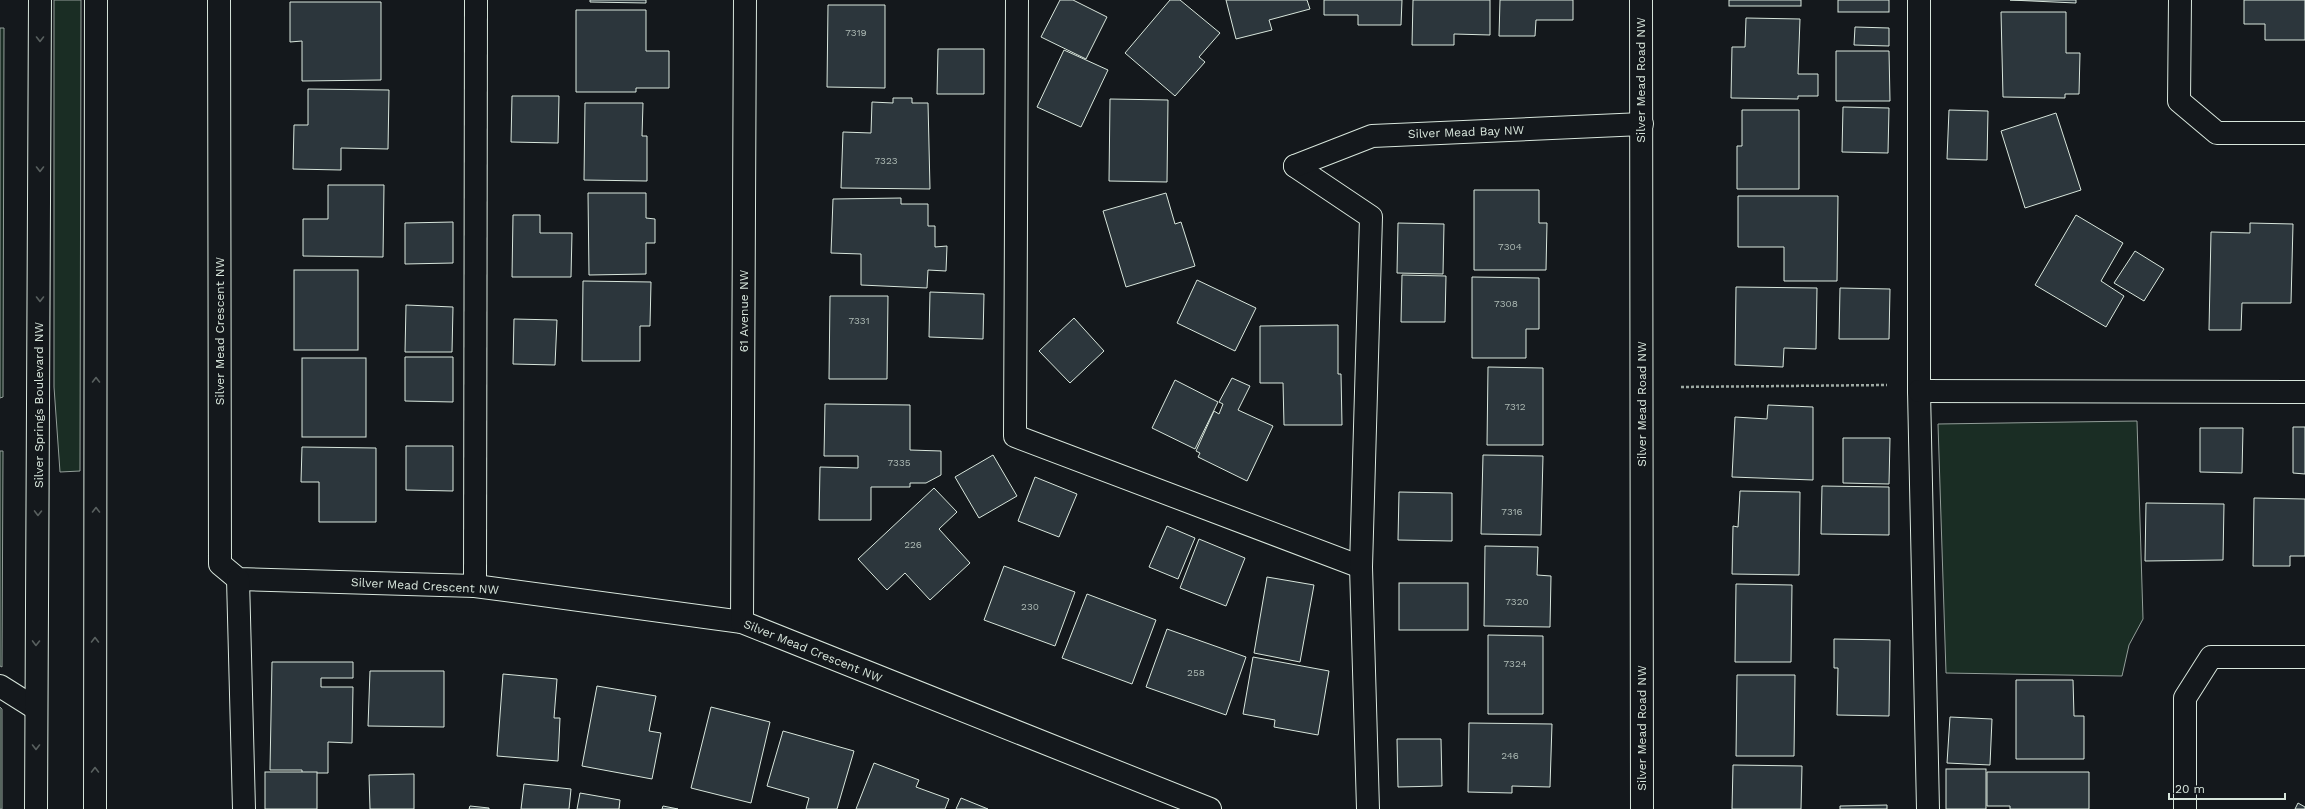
<svg xmlns="http://www.w3.org/2000/svg" width="2305" height="809" font-family="'Work Sans',sans-serif">
<rect width="100%" height="100%" fill="#14181c"/>
<g fill="#1a2d24" stroke="#939e99">
<path d="M54,0H81L80,471L60,472L54,387Z"/>
<path d="M0,28H4L3,397L0,398Z"/>
<path d="M2137,421L2143,619L2129,645L2122,676L1946,673L1938,424Z"/>
<path d="M0,451H3L2,667L0,666Z"/>
<path d="M0,707L2,709V809H0Z"/>
</g>
<g fill="#2c363c" stroke="#d8e6dc">
<path d="M590,0H646V3L590,2Z"/>
<path d="M1060,0H1073L1107,17L1086,59L1041,37Z"/>
<path d="M1170,0H1180L1220,33L1199,57L1205,62L1175,96L1125,53Z"/>
<path d="M1226,0H1307L1310,9L1269,20L1272,30L1236,39Z"/>
<path d="M1324,0H1402L1401,25H1358V15H1324Z"/>
<path d="M1413,0H1490V35L1454,34V45H1412Z"/>
<path d="M1500,0H1573V20H1536L1535,36H1499Z"/>
<rect x="1729" y="0" width="72" height="6"/>
<rect x="1838" y="0" width="51" height="12"/>
<path d="M2010,0H2076V3Z"/>
<path d="M2244,0H2305V40H2265V24H2244Z"/>
<path d="M290,2H381V80L302,81V41L290,42Z"/>
<path d="M828,5H885V88L827,87Z"/>
<path d="M576,10H646V51H669V88H636V92H576Z"/>
<path d="M2001,12H2066V53H2080L2079,94H2065V98L2003,97Z"/>
<path d="M1746,18L1800,19L1798,74H1818V96H1798V99L1731,98L1732,47H1745Z"/>
<path d="M1855,27L1889,28V46L1854,45Z"/>
<path d="M938,49H984V94H937Z"/>
<path d="M1064,50L1108,70L1081,127L1037,107Z"/>
<path d="M1836,51H1889L1890,101H1836Z"/>
<path d="M308,89L389,90L388,149L341,148V170L293,169L294,125H308Z"/>
<path d="M512,96H559L558,143L511,142Z"/>
<path d="M893,98H912V103H928L930,189L841,188L843,132L871,133L872,102L893,103Z"/>
<path d="M1110,99L1168,100L1167,182L1109,181Z"/>
<path d="M585,103H643L642,136H647V181L584,180Z"/>
<path d="M1843,107L1889,108L1888,153L1842,152Z"/>
<path d="M1742,110H1799V189H1737V146H1742Z"/>
<path d="M1949,110L1988,111L1987,160L1947,159Z"/>
<path d="M2056,113L2081,190L2025,208L2001,131Z"/>
<path d="M328,185H384L383,257L303,256V219H328Z"/>
<path d="M1474,190H1539V223H1547L1546,270H1474Z"/>
<path d="M588,193H646V218L655,219V243H646V274L589,275Z"/>
<path d="M1166,193L1175,224L1181,222L1195,266L1126,287L1103,211Z"/>
<path d="M1738,196H1838L1837,281H1784V247H1738Z"/>
<path d="M901,198V204H928V226H935V247L947,246L946,271L928,270L927,288L861,285V254L831,253L833,199Z"/>
<path d="M513,215H540V233H572L571,277H512Z"/>
<path d="M2076,215L2123,243L2101,281L2124,296L2106,327L2035,285Z"/>
<path d="M453,222V263L405,264V223Z"/>
<path d="M1398,223L1444,224L1443,274L1397,273Z"/>
<path d="M2250,223L2293,224L2291,303H2242L2241,330H2209L2211,232L2250,233Z"/>
<path d="M2135,251L2164,269L2144,301L2114,283Z"/>
<rect x="294" y="270" width="64" height="80"/>
<path d="M1402,275L1446,276L1445,322H1401Z"/>
<path d="M1472,277L1539,278V329H1526V358H1472Z"/>
<path d="M1197,280L1256,308L1235,351L1177,323Z"/>
<path d="M583,281L651,282L650,326H640V361H582Z"/>
<path d="M1736,287L1817,288L1816,349L1784,348L1783,367L1735,365Z"/>
<path d="M1840,288L1890,289L1889,339H1839Z"/>
<path d="M930,292L984,294L983,339L929,337Z"/>
<path d="M830,296H888L887,379H829Z"/>
<path d="M406,305L453,307L452,352H405Z"/>
<path d="M1074,318L1104,351L1070,383L1039,351Z"/>
<path d="M514,319L557,320L555,365L513,364Z"/>
<path d="M1338,325V374H1341L1342,425H1284L1283,383H1260V326Z"/>
<path d="M405,357H453V402L405,401Z"/>
<rect x="302" y="358" width="64" height="79"/>
<path d="M1488,367L1543,368V445H1487Z"/>
<path d="M1232,378L1250,386L1238,410L1273,426L1247,481L1198,457L1200,453L1196,451L1214,411L1219,414L1223,404L1219,402Z"/>
<path d="M1175,380L1218,402L1195,449L1152,428Z"/>
<path d="M825,404L910,405V450L941,451V475L926,483H910V487H871V520H819L820,467L858,468V456H824Z"/>
<path d="M1768,405L1813,407V480L1732,477L1735,417L1767,419Z"/>
<path d="M2293,427H2305V474L2293,473Z"/>
<path d="M2200,428H2243L2242,473L2200,472Z"/>
<path d="M1843,438H1890L1889,484L1843,483Z"/>
<path d="M406,446H453V491L406,490Z"/>
<path d="M302,447L376,448V522H319V482H301Z"/>
<path d="M993,455L1017,496L979,518L955,477Z"/>
<path d="M1483,455L1543,456L1541,535L1481,534Z"/>
<path d="M1035,477L1077,494L1059,537L1018,521Z"/>
<path d="M1822,486L1889,487V535L1821,534Z"/>
<path d="M934,488L957,512L939,529L970,563L930,600L905,573L887,590L858,559Z"/>
<path d="M1740,491L1800,492L1799,575L1732,574L1733,526L1738,527Z"/>
<path d="M1399,492L1452,493V541L1398,540Z"/>
<path d="M2254,498L2305,499V556H2290V566H2253Z"/>
<path d="M2146,503L2224,504L2223,560L2145,561Z"/>
<path d="M1167,526L1195,538L1178,579L1149,567Z"/>
<path d="M1199,539L1245,558L1226,606L1180,588Z"/>
<path d="M1485,546L1538,547L1537,575L1551,576L1550,627L1484,626Z"/>
<path d="M1004,566L1075,592L1055,646L984,620Z"/>
<path d="M1267,577L1314,585L1300,662L1254,653Z"/>
<rect x="1399" y="583" width="69" height="47"/>
<path d="M1736,584L1792,585L1791,662H1735Z"/>
<path d="M1087,594L1156,620L1132,684L1062,658Z"/>
<path d="M1167,629L1246,657L1226,715L1146,687Z"/>
<path d="M1488,635L1543,636V714H1488Z"/>
<path d="M1834,639L1890,640L1889,716L1837,715L1838,668H1834Z"/>
<path d="M1253,657L1329,671L1318,735L1274,727L1275,720L1243,714Z"/>
<path d="M272,662H353V678H321V687H353L352,743L328,742V773H302V770H270Z"/>
<path d="M370,671H444V727L368,726Z"/>
<path d="M503,674L557,679L554,718H560L558,761L497,756Z"/>
<path d="M1737,675H1795L1794,756H1736Z"/>
<path d="M2016,680H2073L2074,716H2084V759H2016Z"/>
<path d="M597,686L656,696L649,731L661,733L652,779L582,766Z"/>
<path d="M711,707L770,722L751,803L691,788Z"/>
<path d="M1950,717L1992,719L1990,765L1947,763Z"/>
<path d="M1469,723L1552,724L1550,787L1512,786V793L1468,792Z"/>
<path d="M783,731L854,751L837,809H806L809,798L767,786Z"/>
<path d="M1397,739H1441L1442,786L1398,787Z"/>
<path d="M874,763L919,780L916,787L949,799L945,809H856Z"/>
<path d="M1733,765L1802,766L1801,809H1732Z"/>
<rect x="1946" y="769" width="40" height="40"/>
<rect x="265" y="772" width="52" height="37"/>
<path d="M1987,772H2089V809H2010V806H1987Z"/>
<path d="M414,774V809H370L369,775Z"/>
<path d="M524,784L571,789L569,809H521Z"/>
<path d="M580,793L620,800L619,809H577Z"/>
<path d="M961,798L988,809H956Z"/>
<path d="M2298,803L2305,807V809H2295Z"/>
<path d="M1887,805V809H1840V806Z"/>
<path d="M470,806L489,808V809H469Z"/>
<path d="M663,806L678,809H662Z"/>
</g>
<g fill="none" stroke-linecap="round" stroke-linejoin="round">
<g stroke="#d8e6dc" stroke-width="24">
<g id="minor">
<path d="M219,0L220,564L238,579L475,586L742,622L1210,809"/>
<path d="M1017,0L1015,436L1361,567"/>
<path d="M1641,0L1642,809"/>
<path d="M1919,0V391L1928,809"/>
<path d="M2180,0L2179,101L2217,133H2305"/>
<path d="M1295,166L1371,217L1361,567L1368,809"/>
<path d="M1295,166L1372,136L1642,124"/>
<path d="M1919,391L2305,392"/>
<path d="M238,579L244,809"/>
<path d="M475,586L476,0"/>
<path d="M742,622L745,0"/>
<path d="M0,686L35,708"/>
<path d="M36,809L40,0"/>
<path d="M95,809L96,0"/>
<path d="M2185,809V698L2211,657H2305"/>
</g>
</g>
<path stroke="#9da8a2" stroke-width="2.5" stroke-dasharray="3 2" stroke-linecap="butt" d="M1681,387L1887,385"/>
<use href="#minor" stroke="#14181c" stroke-width="22"/>
</g>
<defs><path id="oneway-chevron" d="M-2-3.5L2.5 0L-2 3.5" fill="none" stroke-width="1.6" stroke-linecap="round" stroke-linejoin="round"/></defs>
<g stroke="#59605f">
<use href="#oneway-chevron" transform="translate(40 39) rotate(90)"/>
<use href="#oneway-chevron" transform="translate(40 169) rotate(90)"/>
<use href="#oneway-chevron" transform="translate(40 299) rotate(90)"/>
<use href="#oneway-chevron" transform="translate(96 380) rotate(-90)"/>
<use href="#oneway-chevron" transform="translate(96 510) rotate(-90)"/>
<use href="#oneway-chevron" transform="translate(38 513) rotate(91)"/>
<use href="#oneway-chevron" transform="translate(95 640) rotate(-90)"/>
<use href="#oneway-chevron" transform="translate(36 643) rotate(91)"/>
<use href="#oneway-chevron" transform="translate(36 747) rotate(90)"/>
<use href="#oneway-chevron" transform="translate(95 770) rotate(-90)"/>
</g>
<g text-anchor="middle" stroke-width="3" stroke-linejoin="round" paint-order="stroke">
<g font-size="10" fill="#adbab4">
<text x="856" y="36">7319</text>
<text x="886" y="164">7323</text>
<text x="1510" y="250">7304</text>
<text x="1506" y="307">7308</text>
<text x="859" y="324">7331</text>
<text x="1515" y="410">7312</text>
<text x="899" y="466">7335</text>
<text x="1512" y="515">7316</text>
<text x="913" y="548">226</text>
<text x="1517" y="605">7320</text>
<text x="1030" y="610">230</text>
<text x="1515" y="667">7324</text>
<text x="1196" y="676">258</text>
<text x="1510" y="759">246</text>
</g>
<g font-size="12" fill="#d8e6dc" stroke="#14181c">
<text transform="translate(1641 80) rotate(-90)" y="4">Silver Mead Road NW</text>
<text transform="translate(1466 132) rotate(-2)" y="4">Silver Mead Bay NW</text>
<text transform="translate(744 311) rotate(-90)" y="4">61 Avenue NW</text>
<text transform="translate(220 331) rotate(-90)" y="4">Silver Mead Crescent NW</text>
<text transform="translate(1642 404) rotate(-90)" y="4">Silver Mead Road NW</text>
<text transform="translate(39 405) rotate(-90)" y="4">Silver Springs Boulevard NW</text>
<text transform="translate(425 586) rotate(3)" y="4">Silver Mead Crescent NW</text>
<text transform="translate(813 651) rotate(22)" y="4">Silver Mead Crescent NW</text>
<text transform="translate(1642 728) rotate(-90)" y="4">Silver Mead Road NW</text>
</g>
</g>
<path d="M2169 793v6h116v-6" fill="none" stroke="#d8e6dc" stroke-width="2"/>
<text x="2175" y="793" font-size="12" fill="#d8e6dc" stroke="#14181c" stroke-width="3" paint-order="stroke">20 m</text>
</svg>
